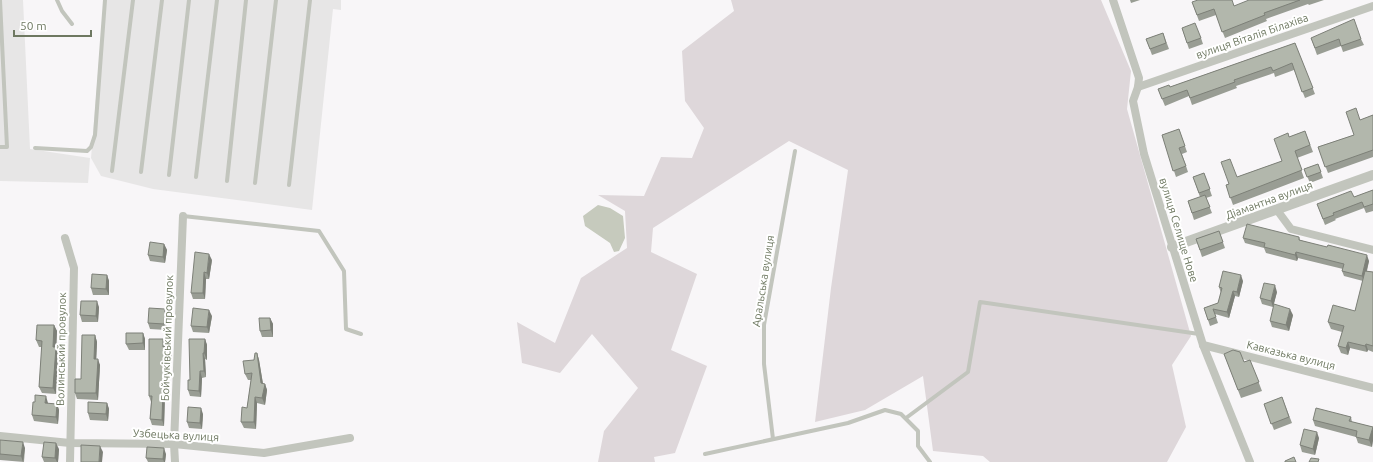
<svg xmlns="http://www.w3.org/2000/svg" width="1373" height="462" font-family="Ubuntu,sans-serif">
<rect width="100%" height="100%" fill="#f8f6f8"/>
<g fill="#e7e6e6">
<path d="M0,0H23L30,149L90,158L88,183L0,181Z"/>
<path d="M104,0H341V10L333,9L312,210L153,189L101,176L91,158Z"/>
</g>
<path fill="#ded7da" d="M731,0H1101L1131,71L1127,109L1191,336L1172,365L1186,427L1167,462H990L983,456L933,451L923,376L865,410L815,422L831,288L848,170L789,141L653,228L651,252L697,274L671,350L707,366L675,453L654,457L655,462H598L604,431L638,388L592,334L560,373L522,363L517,322L555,343L581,278L627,248L625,211L598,195L644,196L661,157L692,158L704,128L685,101L682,51L734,11Z"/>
<path fill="#c6cabd" d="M598,205L610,208L623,216L625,238L619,251L614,252L610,243L585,226L583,216Z"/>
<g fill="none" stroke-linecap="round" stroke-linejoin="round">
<g stroke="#c2c5bd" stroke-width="4">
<path d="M57,0L62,11L72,24"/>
<path d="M0,147H7L0,0"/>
<path d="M35,148L87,151L91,147L95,135L105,0"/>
<path d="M112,171L133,0"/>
<path d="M141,172L162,0"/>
<path d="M169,175L189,0"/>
<path d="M196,177L217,0"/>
<path d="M227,181L246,0"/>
<path d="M255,183L276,0"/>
<path d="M289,185L310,0"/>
<path d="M183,216L319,231L344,271L346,329L361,334"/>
<path d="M906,418L968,372L980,302L1199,334"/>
<path d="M773,439L764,364V325L795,151"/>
<path d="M705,454L848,423L885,410L901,414L918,431V446L930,462"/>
</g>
<g stroke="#c2c5bd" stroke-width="8">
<path d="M1113,0L1139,78L1138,87L1133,101L1144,154L1203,345L1250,462"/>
<path d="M1138,87L1373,6"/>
<path d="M1277,210L1291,229L1373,250"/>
<path d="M65,238L74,268L70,462"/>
<path d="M1203,345L1373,388"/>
<path d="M0,436L70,443L174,444L264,453L350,438"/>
<path d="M175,462L174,444L183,216"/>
</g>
<path stroke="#c2c5bd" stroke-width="10" d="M1172,247L1373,175"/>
</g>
<g fill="#999d94">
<path d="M1130,0H1140L1131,3Z"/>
<path d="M1261,0H1324L1309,5L1308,4L1266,19L1267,21L1225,38L1216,15L1199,21L1192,2L1234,6Z"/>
<path d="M1182,28L1201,38L1203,44L1189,49Z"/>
<path d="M1163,33L1169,49L1152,55L1146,39Z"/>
<path d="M1311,38L1361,39L1364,45L1343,52L1341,46L1317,55Z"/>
<path d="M1295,43L1315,94L1305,98L1294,70L1275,77L1274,73L1236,86L1237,88L1192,105L1189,96L1165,106L1158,89L1170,87Z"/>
<path d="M1373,115V157L1328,173L1318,147L1354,135L1360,120Z"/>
<path d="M1179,129L1187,152L1182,154L1188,172L1176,177L1162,135Z"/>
<path d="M1305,131L1313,152L1297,158L1304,178L1233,205L1226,185L1229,184L1237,177L1282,161L1289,137Z"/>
<path d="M1318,164L1323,178L1310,183L1304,169Z"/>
<path d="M1204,173L1212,196L1206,198L1212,213L1194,220L1188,201L1200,197L1193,177Z"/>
<path d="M1373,190V211L1366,213L1364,208L1335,219L1336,220L1325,225L1317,204L1354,197Z"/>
<path d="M1219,231L1225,248L1202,257L1196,239Z"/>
<path d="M1299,237L1300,240L1369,261L1367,271L1373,272V352L1368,350L1367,352L1350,348L1348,355L1341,353L1338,346L1342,332L1331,329L1328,322L1355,311L1363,281L1344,276L1342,271L1343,269L1298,258L1297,261L1266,253L1264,248L1245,243L1243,238Z"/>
<path d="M164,244L167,250L165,263L150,261L148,255Z"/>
<path d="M212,260L209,279H206L205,299H193L191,293Z"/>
<path d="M107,275L109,281V295H93L91,288Z"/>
<path d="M1243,281L1239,297L1235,296L1229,318L1215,314L1218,323L1210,326L1204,308L1218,303L1221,293L1219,287Z"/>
<path d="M1277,292L1273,307L1262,304L1260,298Z"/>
<path d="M99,307L98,322H82L80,315Z"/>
<path d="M1293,315L1289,331L1272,327L1270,321Z"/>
<path d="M167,316L166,330L150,329L148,323Z"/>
<path d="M212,316L209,333L193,332L191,326Z"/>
<path d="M270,318L273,324V337H262L260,331Z"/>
<path d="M54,325L57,331L56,347L58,353L56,394L42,393L39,387L42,347H39L36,340Z"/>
<path d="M143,333L145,339V350H129L126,344Z"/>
<path d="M95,335L97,342L96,359L100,365L98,400L77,399L75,393L81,379Z"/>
<path d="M205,339L207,345V360L205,359L206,377L202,378L201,397L190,396L188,390L190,380Z"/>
<path d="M165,346V347H170L172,354V364H166L164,426L152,425L150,419L151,402L149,396Z"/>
<path d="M257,353L259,360L263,384H265L267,390L265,405L257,403L256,429L244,428L241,422L247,408L251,380H248L245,374L254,360Z"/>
<path d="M1224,354L1244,362L1250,360L1262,391L1241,398Z"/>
<path d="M1282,397L1292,423L1274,430L1264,404Z"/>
<path d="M48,403V404H57L59,410L58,424L34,421L32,415Z"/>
<path d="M107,403L109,409L108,421L90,420L88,413Z"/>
<path d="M203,414L202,429L189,428L187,422Z"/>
<path d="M1351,417L1352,422L1373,427L1372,447L1358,443L1356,437L1315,426L1313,420Z"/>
<path d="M1319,438L1315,455L1302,452L1300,445Z"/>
<path d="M0,440L25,448L24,462L0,460Z"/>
<path d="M59,449L58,462H44L42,457Z"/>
<path d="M166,454L165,462H148L146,458Z"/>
</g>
<g fill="#7d8078">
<path d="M164,244L167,250L165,263L163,257Z"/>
<path d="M1296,252L1298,258L1297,261L1295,255Z"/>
<path d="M209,254L212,260L209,279L207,273Z"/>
<path d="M1367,255L1369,261L1364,281L1362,276Z"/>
<path d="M204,272L206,279L205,299L203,293Z"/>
<path d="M107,275L109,281V295L106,289Z"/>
<path d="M1241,275L1243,281L1239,297L1237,292Z"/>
<path d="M1275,285L1277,292L1273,307L1271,301Z"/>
<path d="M1233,291L1235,296L1229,318L1227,312Z"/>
<path d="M97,301L99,307L98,322L96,316Z"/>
<path d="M165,309L167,316L166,330L164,324Z"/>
<path d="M1290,309L1293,315L1289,331L1286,325Z"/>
<path d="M209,310L212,316L209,333L207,327Z"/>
<path d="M270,318L273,324V337L271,330Z"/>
<path d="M54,325L57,331L56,353V347L58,353L56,394L53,388V347Z"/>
<path d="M143,333L145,339V350L143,343Z"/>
<path d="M95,335L97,342L96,365L94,359Z"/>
<path d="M163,339L165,346V354L163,347Z"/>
<path d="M205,339L207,345V360L204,353Z"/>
<path d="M1348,342L1350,348L1348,355L1346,348Z"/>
<path d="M1366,344L1368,350L1367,352L1365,346Z"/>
<path d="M170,347L172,354V364L169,358Z"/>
<path d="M203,353L205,359L206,377L204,371Z"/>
<path d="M257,353L259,360L264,390L261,383Z"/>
<path d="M164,358L166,364L164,426L162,420Z"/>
<path d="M98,359L100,365L98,400L96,393Z"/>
<path d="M200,371L202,378L201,397L199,391Z"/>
<path d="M265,384L267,390L265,405L262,398Z"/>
<path d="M46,396L48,403L47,410L45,403Z"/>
<path d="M255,397L257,403L256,429L254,422Z"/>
<path d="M107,403L109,409L108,421L106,414Z"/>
<path d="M57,404L59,410L58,424L56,417Z"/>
<path d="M201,408L203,414L202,429L200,423Z"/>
<path d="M1373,427V441L1372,447L1369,440Z"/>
<path d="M1317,432L1319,438L1315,455L1313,449Z"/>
<path d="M23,442L25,448L23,462L21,456Z"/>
<path d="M56,443L59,449L58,462H57L55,458Z"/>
<path d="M100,446L103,452L102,462H99Z"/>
<path d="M164,448L166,454L165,462H164L163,459Z"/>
</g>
<g fill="#b2b7ac" stroke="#7d8078">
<path d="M1198,0H1232L1234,6L1249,0H1300L1264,13L1265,15L1222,32L1214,9L1197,15L1192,2Z"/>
<path d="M1354,19L1361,39L1341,46L1339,39L1315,48L1311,38Z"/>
<path d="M1195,23L1201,38L1187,43L1182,28Z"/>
<path d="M1163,33L1166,43L1150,49L1146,39Z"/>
<path d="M1295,43L1313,88L1302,92L1292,63L1273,71L1271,67L1234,80L1235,82L1190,98L1187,90L1162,99L1158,89L1169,85L1170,87Z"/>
<path d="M1356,108L1360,120L1373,115V150L1325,167L1318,147L1354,135L1346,112Z"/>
<path d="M1179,129L1185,146L1179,148L1186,166L1173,171L1162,135Z"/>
<path d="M1305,131L1310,145L1295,151L1302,170L1230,198L1226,185L1229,184L1221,162L1230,159L1237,177L1282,161L1274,139L1288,133L1289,137Z"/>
<path d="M1318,164L1321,172L1307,177L1304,169Z"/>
<path d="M1204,173L1210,189L1199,193L1193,177Z"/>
<path d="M1373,190V204L1364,207L1362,202L1333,213L1334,215L1323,219L1317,204L1351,191L1354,197Z"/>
<path d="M1205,195L1210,207L1192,213L1188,201Z"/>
<path d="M1247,224L1299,237V240L1327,247L1328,245L1367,255L1362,276L1342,271L1344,264L1296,252L1295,255L1264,247L1265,243L1243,238Z"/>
<path d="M1219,231L1223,242L1200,250L1196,239Z"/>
<path d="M150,242L164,244L163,257L148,255Z"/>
<path d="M195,252L209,254L207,273L204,272L203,293H191Z"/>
<path d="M1223,271L1241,275L1237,292L1233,291L1227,312L1213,309L1216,317L1208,320L1204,308L1218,303L1222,288L1219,287Z"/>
<path d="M1365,271L1373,272V346L1366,344L1365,346L1348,342L1346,348L1338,346L1344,326L1328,322L1333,305L1355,311Z"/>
<path d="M92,274L107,275L106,289L91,288Z"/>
<path d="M1264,283L1275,285L1271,301L1260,298Z"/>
<path d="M81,301H97L96,316L80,315Z"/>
<path d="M1274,304L1290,309L1286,325L1270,321Z"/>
<path d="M149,308L165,309L164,324L148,323Z"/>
<path d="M193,308L209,310L207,327L191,326Z"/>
<path d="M259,318H270L271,330L260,331Z"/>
<path d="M37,325H54L53,347H56L53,388L39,387L42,341L36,340Z"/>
<path d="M126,333H143V343L126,344Z"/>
<path d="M82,335H95L94,359H98L96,393H75V379H81Z"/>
<path d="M149,339H163V347H170L169,358H164L162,420L150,419L152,396H149Z"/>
<path d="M189,339H205L204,353H203L204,371H200L199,391L188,390V380H190Z"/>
<path d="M1233,350L1240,352L1244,362L1250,360L1259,382L1238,390L1224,354Z"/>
<path d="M255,353H257L261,383L265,384L262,398L255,397L254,422H241L242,407L247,408L252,373L245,374L243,361L254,360Z"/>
<path d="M35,395L46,396L45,403L57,404L56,417L32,415L33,402H35Z"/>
<path d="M1282,397L1289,417L1271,424L1264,404Z"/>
<path d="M88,402L107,403L106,414L88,413Z"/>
<path d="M188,407L201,408L200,423L187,422Z"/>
<path d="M1316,408L1351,417L1349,421L1373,427L1369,440L1356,437L1357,431L1313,420Z"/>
<path d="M1304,429L1317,432L1313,449L1300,445Z"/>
<path d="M0,440L23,442L21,456L0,454Z"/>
<path d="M44,442L56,443L55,458L42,457Z"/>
<path d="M81,445L100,446L99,462H81Z"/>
<path d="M147,447L164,448L163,459L146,458Z"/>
<path d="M1294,457L1296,462H1285V461Z"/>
<path d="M1311,458L1319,459L1318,462H1309Z"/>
</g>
<g text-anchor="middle" stroke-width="4" stroke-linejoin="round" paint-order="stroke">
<g font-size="11" fill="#6e7861" stroke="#fff">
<text transform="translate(1252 36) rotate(-19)" y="4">вулиця Віталія Білахіва</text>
<text transform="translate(1269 200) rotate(-20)" y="4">Діамантна вулиця</text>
<text transform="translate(1179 230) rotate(73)" y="4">вулиця Селище Нове</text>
<text transform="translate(763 281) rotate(-81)" y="4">Аральська вулиця</text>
<text transform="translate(167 338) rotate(-88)" y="4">Бойчуківський провулок</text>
<text transform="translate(61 349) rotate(-89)" y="4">Волинський провулок</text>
<text transform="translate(1291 355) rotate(14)" y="4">Кавказька вулиця</text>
<text transform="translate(176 435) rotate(3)" y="4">Узбецька вулиця</text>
</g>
</g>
<path d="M14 30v6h77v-6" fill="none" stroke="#6e7861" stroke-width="2"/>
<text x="20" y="30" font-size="12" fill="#6e7861" stroke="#ffffff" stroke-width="3" paint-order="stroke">50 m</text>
</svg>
